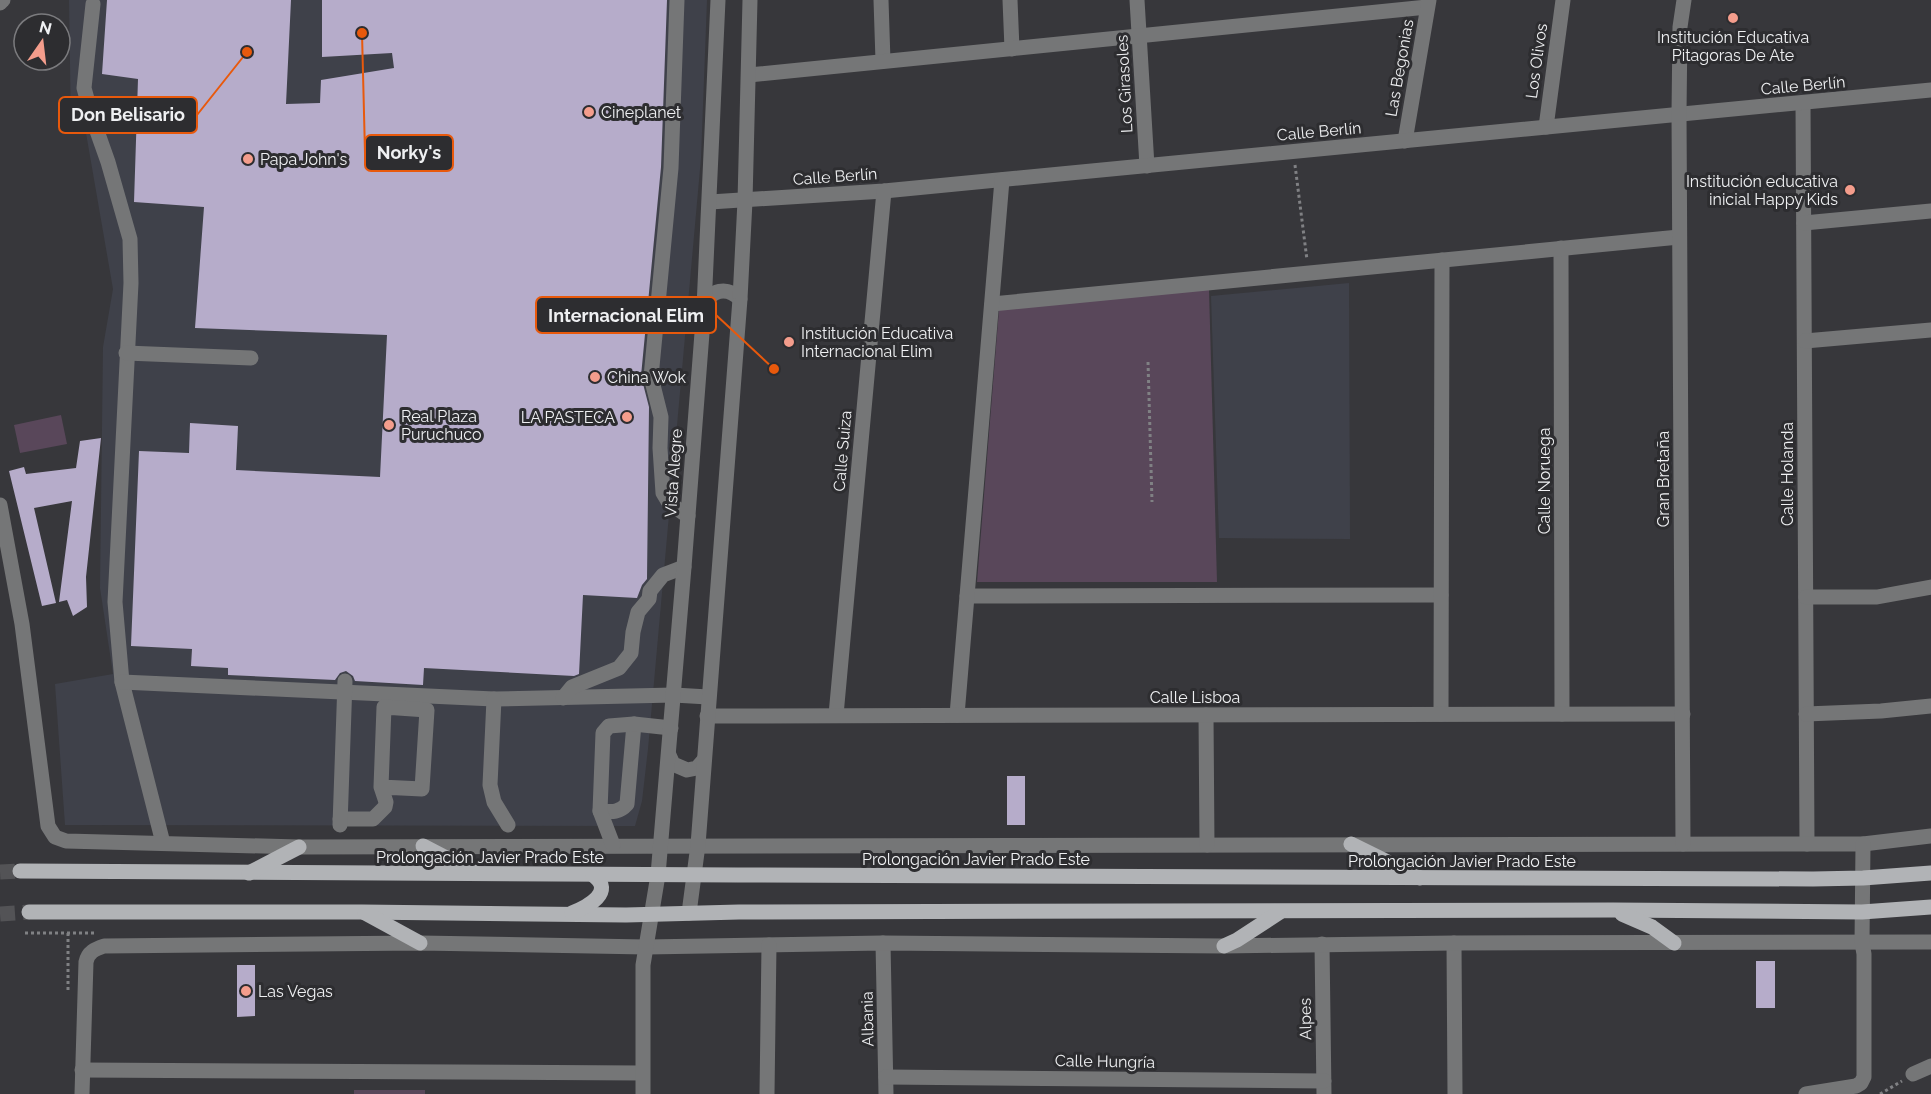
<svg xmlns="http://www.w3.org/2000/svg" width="1931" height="1094" font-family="Raleway,sans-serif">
<rect width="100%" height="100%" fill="#37373b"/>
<g fill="#3f414a">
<path d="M69,0H707L701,158L648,749L642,801L635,826L65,825L55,684L113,674L100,588L103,347L113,289L86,133L71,128Z"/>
<path d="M1349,283L1350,539L1219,538L1211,296Z"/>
</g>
<g fill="#59475a">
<path d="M1209,289L1217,582H977L999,310Z"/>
<path d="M61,415L67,444L20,453L14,425Z"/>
<rect x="354" y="1090" width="71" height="4"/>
</g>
<g fill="#b6acca">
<path d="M107,0H291L286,104L320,103L321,80L394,68L392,53L322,57V0H667L661,167L641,376L649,407L647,579L642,585L637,598L583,595L579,674L574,676L424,668L423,685L355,681L353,676L346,671L340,673L335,680L228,675V668L191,666L192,649L131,646L139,451L189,453L190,423L238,426L236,470L380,477L387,335L195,328L204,207L134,202L138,79L102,74Z"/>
<path d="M101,438L86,577L87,607L73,616L67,600L59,602L72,501L34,508L56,603L42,606L9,471L24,467L26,474L76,468L80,441Z"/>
<rect x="1007" y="776" width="18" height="49"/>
<rect x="1756" y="961" width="19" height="47"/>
<path d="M237,965H255V1016L237,1017Z"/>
</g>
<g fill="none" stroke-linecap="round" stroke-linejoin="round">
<g stroke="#535356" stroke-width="15" stroke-dasharray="15 8" stroke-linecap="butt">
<path d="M0,872L20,871"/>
<path d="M0,914L29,912"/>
</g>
<g stroke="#808184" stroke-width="3" stroke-dasharray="3 3" stroke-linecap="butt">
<path d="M1295,165L1307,260"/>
<path d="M1148,362L1152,502"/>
<path d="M25,933H95"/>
<path d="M68,933V990"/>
<path d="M1880,1094L1902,1081"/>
</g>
<g stroke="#757677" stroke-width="15">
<path d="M677,0L671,168L651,377L661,417L660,448L663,493L669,503L688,516"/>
<path d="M881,0L883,61"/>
<path d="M1010,0L1012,49"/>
<path d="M1137,0L1147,166"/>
<path d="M0,3L3,0"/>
<path d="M93,4L84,88L92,117L108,162L130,239L131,283L115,602L122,682L163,843"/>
<path d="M749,75L1427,7"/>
<path d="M1803,103L1807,844"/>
<path d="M1546,127L1563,0"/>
<path d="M1405,141L1429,0"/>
<path d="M710,202L884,191L1931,90"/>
<path d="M1804,223L1931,211"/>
<path d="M1561,248L1562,714"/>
<path d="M992,304L1679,237"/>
<path d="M704,307C710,289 727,286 740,299"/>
<path d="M1805,341L1931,330"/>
<path d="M126,353L251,358"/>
<path d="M0,505L22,624L48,826L55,837L66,841L299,847L1807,844H1863L1931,836"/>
<path d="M967,596L1441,595"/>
<path d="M1806,597H1877L1931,587"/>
<path d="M122,682L494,699L674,695L708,697"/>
<path d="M563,698L572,687L619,668L631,653L633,632L638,612L649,599L650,591L663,575L684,567"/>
<path d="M494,699L490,785L494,802L508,825"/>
<path d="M1441,714L1442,260"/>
<path d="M1806,714L1881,711L1931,706"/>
<path d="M836,715L884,191"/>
<path d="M957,715L1002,180"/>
<path d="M1206,715L1207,845"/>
<path d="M707,716L1683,714"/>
<path d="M669,755L673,764L687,770L697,768L704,760"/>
<path d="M600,811C612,812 619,813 627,804L634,724"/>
<path d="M340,819H373L385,807L386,802L381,787L384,707L427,710L422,789L381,787"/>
<path d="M340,825L345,681"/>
<path d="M1683,844L1679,113L1680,27L1684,0"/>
<path d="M613,845L600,811L603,733L609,726L634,724L671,728"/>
<path d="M689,913L698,845L740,299L745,201L750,0"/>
<path d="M883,943L886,1094"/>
<path d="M1454,943L1455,1094"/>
<path d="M1322,944L1324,1094"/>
<path d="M82,1070L642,1073"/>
<path d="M1913,1074L1931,1066"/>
<path d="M886,1077L1324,1081"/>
<path d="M82,1094L86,962C88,952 95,949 104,946L420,943L646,947L883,943L1224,946L1454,943L1931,942"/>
<path d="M643,1094V965L658,875L684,567L704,307L718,0"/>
<path d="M767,1094L769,945"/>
<path d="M1806,1094L1856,1086L1861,1083L1864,1077V954L1862,943L1863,844"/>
</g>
<g stroke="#b1b3b6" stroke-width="15">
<path d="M1351,844L1420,878"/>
<path d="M423,846L475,873"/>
<path d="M20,871C261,874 501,874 741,875C1098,876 1455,880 1813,879L1863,878L1931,873"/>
<path d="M249,873L299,847"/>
<path d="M29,912H362L626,915L739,912L1613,910L1862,912L1931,907"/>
<path d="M365,913L420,943"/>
<path d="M572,913C587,907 616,892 593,875"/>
<path d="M1622,914L1652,927L1674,943"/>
<path d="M1224,946L1237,940L1280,912"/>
</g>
</g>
<g fill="#f49d8c" stroke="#2d2d30" stroke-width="2">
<circle cx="1733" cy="18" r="6"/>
<circle cx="589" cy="112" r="6"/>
<circle cx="248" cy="159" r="6"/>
<circle cx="1850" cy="190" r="6"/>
<circle cx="789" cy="342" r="6"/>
<circle cx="595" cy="377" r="6"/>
<circle cx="627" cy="417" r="6"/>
<circle cx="389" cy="425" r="6"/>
<circle cx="246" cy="991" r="6"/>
</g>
<g text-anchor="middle" stroke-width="6" stroke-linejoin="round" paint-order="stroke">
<g font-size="16" fill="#eff0f2" stroke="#2d2d30" text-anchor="start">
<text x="1733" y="43" text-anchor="middle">Institución Educativa<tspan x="1733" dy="18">Pitagoras De Ate</tspan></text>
<text x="601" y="118">Cineplanet</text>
<text x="260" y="165">Papa John's</text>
<text x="1838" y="187" text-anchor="end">Institución educativa<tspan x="1838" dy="18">inicial Happy Kids</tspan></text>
<text x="801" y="339">Institución Educativa<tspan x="801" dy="18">Internacional Elim</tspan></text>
<text x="607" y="383">China Wok</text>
<text x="401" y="422">Real Plaza<tspan x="401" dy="18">Puruchuco</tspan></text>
<text x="615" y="423" text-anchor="end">LA PASTECA</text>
<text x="258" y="997">Las Vegas</text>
</g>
<g font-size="16" fill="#eff0f2" stroke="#2d2d30">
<text transform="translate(1536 61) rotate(-82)" y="6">Los Olivos</text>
<text transform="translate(1399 68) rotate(-80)" y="6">Las Begonias</text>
<text transform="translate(1124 84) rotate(-93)" y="6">Los Girasoles</text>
<text transform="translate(1803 85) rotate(-5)" y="6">Calle Berlín</text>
<text transform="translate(1319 131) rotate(-5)" y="6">Calle Berlín</text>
<text transform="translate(835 176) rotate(-4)" y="6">Calle Berlín</text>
<text transform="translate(842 451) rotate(-85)" y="6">Calle Suiza</text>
<text transform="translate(673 473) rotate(-86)" y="6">Vista Alegre</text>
<text transform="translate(1787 474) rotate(-90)" y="6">Calle Holanda</text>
<text transform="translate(1663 479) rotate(-90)" y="6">Gran Bretaña</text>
<text transform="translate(1544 481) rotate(-90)" y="6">Calle Noruega</text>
<text x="1195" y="703">Calle Lisboa</text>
<text x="490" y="863">Prolongación Javier Prado Este</text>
<text x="976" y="865">Prolongación Javier Prado Este</text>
<text x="1462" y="867">Prolongación Javier Prado Este</text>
<text transform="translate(867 1019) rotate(-91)" y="6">Albania</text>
<text transform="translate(1305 1019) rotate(-91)" y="6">Alpes</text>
<text transform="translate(1105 1061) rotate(1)" y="6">Calle Hungría</text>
</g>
</g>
<path fill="none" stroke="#e8590c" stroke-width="2" d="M247 52L197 115M362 33L365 153M774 369L716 315"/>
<g fill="#e8590c" stroke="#2d2d30" stroke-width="2">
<circle cx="247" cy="52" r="6"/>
<circle cx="362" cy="33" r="6"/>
<circle cx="774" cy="369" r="6"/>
</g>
<g fill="#2d2d30" stroke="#e8590c" stroke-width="2">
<rect x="59" y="97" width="138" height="36" rx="6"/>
<rect x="365" y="135" width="88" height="36" rx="6"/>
<rect x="536" y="297" width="180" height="36" rx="6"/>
</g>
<g font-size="18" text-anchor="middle" font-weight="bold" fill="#eff0f2">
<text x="128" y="121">Don Belisario</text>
<text x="409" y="159">Norky's</text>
<text x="626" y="322">Internacional Elim</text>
</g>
<g transform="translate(42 42) rotate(14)"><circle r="28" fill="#2d2d30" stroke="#7b7b7e" stroke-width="1.5"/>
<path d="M0-4.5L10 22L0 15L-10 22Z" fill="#f49d8c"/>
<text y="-9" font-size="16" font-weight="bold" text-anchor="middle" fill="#eff0f2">N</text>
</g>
</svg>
